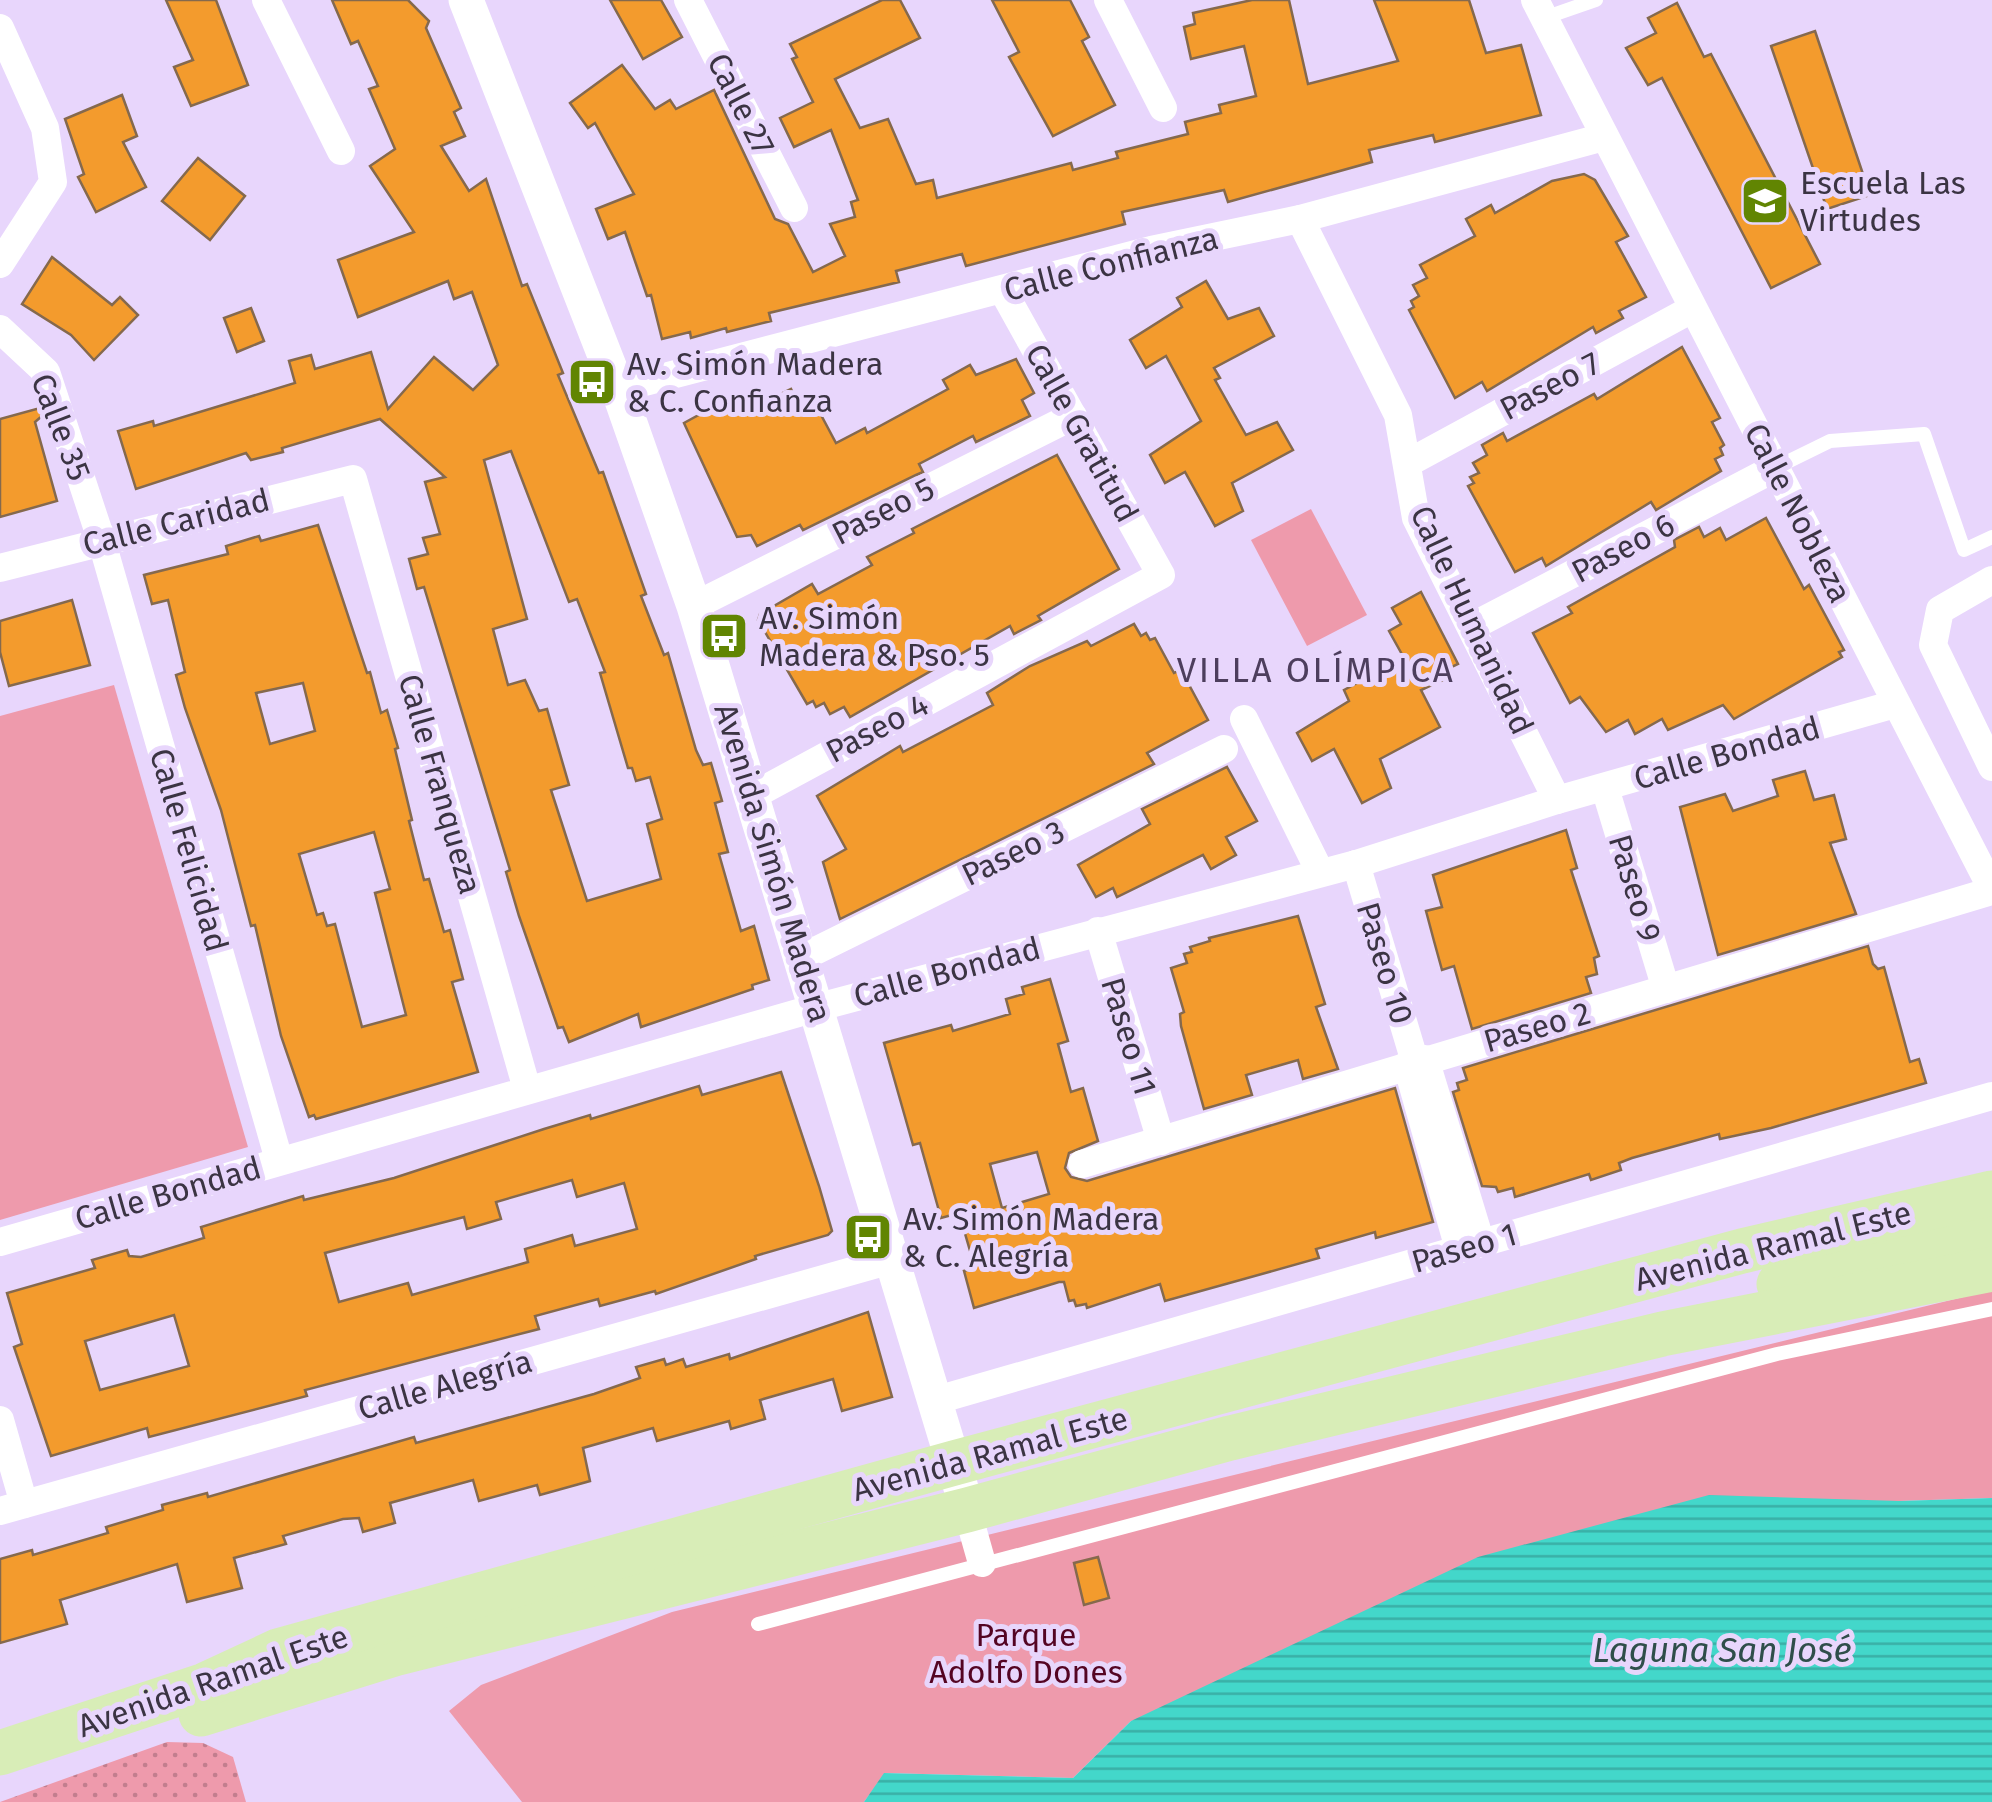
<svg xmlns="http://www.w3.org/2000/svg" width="1992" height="1802" font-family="'Fira Sans',sans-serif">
<defs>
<pattern id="grass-dots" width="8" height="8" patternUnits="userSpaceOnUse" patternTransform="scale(2.5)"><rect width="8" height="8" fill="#ee9aac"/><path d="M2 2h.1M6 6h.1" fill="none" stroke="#c27e8e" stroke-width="1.8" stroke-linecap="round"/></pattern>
<pattern id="water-rules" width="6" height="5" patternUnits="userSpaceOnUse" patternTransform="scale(2.5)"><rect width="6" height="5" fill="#43d7ca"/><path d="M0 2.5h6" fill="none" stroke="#39afa6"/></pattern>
</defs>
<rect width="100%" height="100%" fill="#e8d6fc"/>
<path fill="url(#grass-dots)" d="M167,1742L203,1743L233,1757L246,1802H0Z"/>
<g fill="#ee9aac">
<path d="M1311,509L1367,615L1307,646L1251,540Z"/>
<path d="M114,685L248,1147L0,1220V716Z"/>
<path d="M1992,1290V1498L1899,1501L1131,1721L1073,1778L885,1773L864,1802H522L449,1711L481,1685L672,1612Z"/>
</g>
<path fill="url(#water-rules)" d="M1709,1495L1899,1501L1992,1498V1802H864L884,1773L1073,1778L1131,1721L1478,1557Z"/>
<g fill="#f39b2d" stroke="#85694d" stroke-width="2.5" fill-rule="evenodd">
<path d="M166,0H216L248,85L191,106L174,67L193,60Z"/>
<path d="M332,0H408L429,21L426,28L461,108L454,112L465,136L441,146L469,191L486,179L522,286L527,284L563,373L558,375L599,473L603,472L646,594L641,596L664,655L668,653L696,750L703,765L711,763L722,801L715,803L728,852L719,854L741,931L754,926L769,980L752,985L753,989L641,1027L638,1014L569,1042L563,1027L558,1028L519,916L506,872L510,870L424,587L417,589L409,559L428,554L423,538L440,534L425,482L445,477L380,419L282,448L283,452L251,460L246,453L136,489L118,431L153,421L154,426L295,383L289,361L311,355L315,369L371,352L388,409L434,357L473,390L498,365L472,292L454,299L448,281L358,317L338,260L414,232L370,166L395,149L369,89L378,86L358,41L351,44ZM511,451L569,602L577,599L605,672L600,673L628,768H632L636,781L650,777L662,819L647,824L661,879L587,901L551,790L569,785L547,709L539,711L525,680L508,685L493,629L527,619L484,460Z"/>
<path d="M610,0H661L682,37L643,59Z"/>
<path d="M882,0H900L920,38L835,79L860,128L888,119L916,184L933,180L937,198L1071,163L1073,170L1118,158L1116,152L1188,134L1185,122L1221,113L1219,105L1256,96L1244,46L1191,59L1184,27L1195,24L1193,13L1252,0H1289L1308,84L1398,61L1374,0H1469L1486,53L1521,45L1541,115L1435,142L1433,135L1369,150L1372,162L1228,202L1224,190L1122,212L1125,224L966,266L962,254L896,271L899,282L769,313L771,321L727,332L726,328L691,338L690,332L662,339L651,295L647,296L625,232L608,239L596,209L634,194L595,123L588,128L570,103L622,65L655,109L670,100L676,109L714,90L775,219L788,224L813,272L845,256L830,224L855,217L851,202L858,200L831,130L794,147L780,118L813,102L792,59L797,57L790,44Z"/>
<path d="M992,0H1070L1089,37L1082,41L1115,105L1053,136L1009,57L1019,52Z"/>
<path d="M1677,3L1704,57L1711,54L1820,264L1771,288L1662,78L1648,85L1626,48L1656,33L1648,18Z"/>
<path d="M1815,31L1870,195L1827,209L1771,46Z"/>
<path d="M122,95L137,136L123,142L146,187L96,212L78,177L84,174L65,119Z"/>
<path d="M198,158L245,196L210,240L162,201Z"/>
<path d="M1584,174L1595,180L1628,236L1616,242L1646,297L1619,311L1623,318L1596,333L1593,327L1487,391L1482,382L1455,398L1409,310L1414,307L1411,301L1419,296L1413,285L1427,278L1420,265L1475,236L1466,219L1491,205L1495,213L1552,181Z"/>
<path d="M52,257L112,305L120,297L138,315L94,360L71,335L22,304Z"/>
<path d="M1206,281L1228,319L1259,308L1274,336L1214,368L1220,378L1215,380L1246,435L1277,422L1293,450L1232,483L1243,511L1215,526L1185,472L1165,483L1150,455L1201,421L1166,356L1146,368L1130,340L1182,307L1177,298Z"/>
<path d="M251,308L264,341L237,352L224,318Z"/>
<path d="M1682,347L1720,418L1712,422L1724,445L1720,448L1723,455L1715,459L1721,471L1656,510L1651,502L1546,566L1542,558L1515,572L1468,486L1474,483L1470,477L1479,473L1473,463L1487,455L1482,445L1503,433L1507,441L1594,394L1597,399Z"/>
<path d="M1016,359L1034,393L1022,400L1030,416L976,442L973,436L919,464L923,472L916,475L803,530L800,525L757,546L751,535L737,537L684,423L739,393L748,410L791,389L796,399L805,394L808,401L812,398L836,443L865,428L867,433L948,389L943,380L970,365L976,375Z"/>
<path d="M40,408L42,416L35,422L57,501L0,517V419Z"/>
<path d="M1057,455L1119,569L1038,616L1041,620L1014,634L1010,626L850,717L844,707L830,714L824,703L816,707L813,701L807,704L758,620L760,614L812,584L818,594L872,565L867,557L914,533L912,529Z"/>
<path d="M1766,518L1804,589L1809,585L1844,650L1839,652L1842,657L1734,719L1723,705L1668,730L1662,719L1635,734L1628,720L1606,732L1580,697L1570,703L1533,633L1572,613L1568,607L1675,547L1674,540L1699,527L1704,537L1720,528L1726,540Z"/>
<path d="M318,525L367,673L370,672L381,713L387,710L398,748L395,749L412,820L409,821L424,880L429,879L444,932L450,930L463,979L452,982L478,1072L316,1119L314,1115L309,1117L281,1036L255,925L251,926L221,810L185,708L176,675L185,672L168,600L152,604L144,575L228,554L226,546L259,536L261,541ZM303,683L315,731L270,744L256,693ZM374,832L390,889L375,893L406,1015L362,1027L335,924L327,926L323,913L317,915L299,854Z"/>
<path d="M1421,592L1458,664L1439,673L1443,680L1421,690L1440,727L1380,759L1391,788L1362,803L1334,749L1312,761L1297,733L1349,701L1344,690L1404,658L1389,631L1401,624L1392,608Z"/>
<path d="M72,600L90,665L9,686L0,652V621Z"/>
<path d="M1134,624L1141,636L1146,633L1150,640L1155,638L1174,673L1181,670L1208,720L1147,753L1154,764L840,919L823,862L846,849L817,796L900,746L903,752L993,705L987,693L1030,666L1087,641L1091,646Z"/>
<path d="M1227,767L1257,821L1226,837L1236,855L1211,869L1203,855L1117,897L1113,888L1096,897L1078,865L1150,824L1142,809Z"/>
<path d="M1805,771L1814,800L1834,795L1846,839L1830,843L1856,914L1718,955L1680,807L1725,794L1733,811L1778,796L1773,780Z"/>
<path d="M1566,830L1577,868L1571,870L1599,956L1594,958L1597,974L1586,977L1591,993L1472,1029L1454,966L1442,970L1434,941L1426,911L1442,907L1433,875Z"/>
<path d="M1298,916L1325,1004L1316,1007L1338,1069L1303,1079L1298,1060L1246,1075L1252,1095L1204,1109L1181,1026L1180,1014L1184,1012L1171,968L1187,963L1184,954L1192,952L1190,947L1210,941L1209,938Z"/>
<path d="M1868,946L1873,964L1878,969L1884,967L1910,1062L1919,1059L1926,1083L1771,1128L1720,1139L1719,1134L1632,1158L1619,1163L1621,1170L1591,1180L1589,1174L1515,1197L1513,1188L1498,1192L1496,1187L1482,1186L1453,1092L1459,1090L1457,1083L1467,1080L1463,1068Z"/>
<path d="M1050,979L1068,1041L1058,1044L1071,1092L1083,1088L1098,1141L1069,1153L1065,1168L1071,1177L1087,1181L1395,1088L1433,1222L1376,1238L1375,1232L1316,1249L1319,1258L1165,1301L1160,1284L1087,1308L1086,1304L1076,1306L1074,1300L1069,1301L1064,1282H1059L974,1308L964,1271L975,1268L959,1213L941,1218L920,1143L913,1145L884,1043L951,1025L953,1031L1010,1014L1006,999L1024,994L1022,987ZM1037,1152L1049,1194L1002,1208L990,1164Z"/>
<path d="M781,1072L819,1186L832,1231L828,1235L755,1256L756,1259L656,1294L655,1291L600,1306L598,1299L535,1316L539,1329L305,1390L307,1396L149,1437L147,1428L51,1456L14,1347L22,1344L7,1293L95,1268L92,1260L127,1250L129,1256L141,1257L204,1238L201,1227L303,1196L304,1200L394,1178L544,1129L590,1115L591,1119L699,1086L702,1095ZM572,1180L577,1197L624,1183L637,1229L575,1246L572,1235L525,1249L528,1262L412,1295L408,1283L339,1302L325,1253L464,1217L467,1229L501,1219L496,1202ZM174,1315L189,1366L100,1390L85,1341Z"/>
<path d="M868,1312L892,1397L842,1411L833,1379L760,1400L765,1419L731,1429L729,1421L657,1441L653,1428L583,1448L590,1481L540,1495L537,1485L479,1501L473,1480L390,1503L395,1523L363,1532L359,1518L343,1519L283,1536L286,1544L234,1558L242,1588L187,1602L177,1564L60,1600L67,1624L0,1643V1559L32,1550L33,1555L108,1533L106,1527L163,1510L162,1505L207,1493L208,1497L414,1437L416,1443L594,1394L640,1378L636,1367L664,1359L666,1365L683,1359L686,1367L729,1354L730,1359Z"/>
<path d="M1098,1557L1109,1598L1084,1605L1074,1563Z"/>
</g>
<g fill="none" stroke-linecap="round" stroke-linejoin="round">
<g stroke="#fff" stroke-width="14">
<path d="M1544,18L1596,0"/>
<path d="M1775,468L1830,441L1924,434L1964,550L1992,537"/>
<path d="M758,1624L1777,1354L1992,1309"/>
</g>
<g stroke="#fff" stroke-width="28">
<path d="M266,0L341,151"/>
<path d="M688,0L794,208"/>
<path d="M1108,0L1163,108"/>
<path d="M1535,0L1992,889"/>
<path d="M0,28L45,128L53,182L0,264"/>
<path d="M1300,219L1398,415L1416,518L1557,800"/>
<path d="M0,329L46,372L101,539L279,1160"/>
<path d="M618,389L1151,250L1300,219L1604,137"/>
<path d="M1408,463L1692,309"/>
<path d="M0,568L353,479L527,1089"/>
<path d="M1992,580L1940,610L1933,645L1992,767"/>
<path d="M694,606L1073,416"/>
<path d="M1471,627L1775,468"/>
<path d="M1244,719L1320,872"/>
<path d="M1605,788L1666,989"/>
<path d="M752,796L1161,575L1003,291"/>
<path d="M1356,864L1415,1062"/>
<path d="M1098,931L1161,1141"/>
<path d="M803,957L1224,749"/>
<path d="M1425,1059L1481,1243"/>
<path d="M1407,1065L1459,1249"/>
<path d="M1082,1164L1992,891"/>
<path d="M0,1242L819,1007L1356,864L1557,800L1895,704"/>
<path d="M937,1400L1992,1096"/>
<path d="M0,1420L24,1504"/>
<path d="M967,1510L982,1563"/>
<path d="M0,1511L891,1260"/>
</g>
<path stroke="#fff" stroke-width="35" d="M466,0L618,389L694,606L961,1488"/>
<g stroke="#d8edb7" stroke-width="45">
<path d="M1779,1284L1992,1231"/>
<path d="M201,1714L394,1654L967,1510L1230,1438L1662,1334L1992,1269"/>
<path d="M0,1753L205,1685L278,1651L954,1463L1742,1251L1992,1193"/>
</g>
</g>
<defs>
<g id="school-square" transform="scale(2.5)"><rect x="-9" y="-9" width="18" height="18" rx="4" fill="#618502" stroke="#e8d6fc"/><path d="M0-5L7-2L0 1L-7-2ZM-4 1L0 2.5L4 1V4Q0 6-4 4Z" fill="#fff"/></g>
<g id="bus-square" transform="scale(2.5)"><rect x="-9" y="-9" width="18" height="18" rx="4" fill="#618502" stroke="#e8d6fc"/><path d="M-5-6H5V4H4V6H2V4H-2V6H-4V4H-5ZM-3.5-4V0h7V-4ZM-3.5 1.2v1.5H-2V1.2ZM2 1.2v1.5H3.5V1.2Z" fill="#fff"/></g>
</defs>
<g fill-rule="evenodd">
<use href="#school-square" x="1765" y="201"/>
<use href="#bus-square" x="592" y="382"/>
<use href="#bus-square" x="724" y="636"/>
<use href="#bus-square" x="868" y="1237"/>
</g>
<g text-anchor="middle" stroke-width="10" stroke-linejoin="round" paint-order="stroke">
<g font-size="32" fill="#3b3443" stroke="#e8d6fc">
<text transform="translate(741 104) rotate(63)" y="11">Calle 27</text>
<text transform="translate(1111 264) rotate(-14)" y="11">Calle Confianza</text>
<text transform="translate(1550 386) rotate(-28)" y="11">Paseo 7</text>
<text transform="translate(61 427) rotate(69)" y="11">Calle 35</text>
<text transform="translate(1082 433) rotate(61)" y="11">Calle Gratitud</text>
<text transform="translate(883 511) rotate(-27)" y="11">Paseo 5</text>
<text transform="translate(1798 513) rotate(63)" y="11">Calle Nobleza</text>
<text transform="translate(176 522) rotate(-14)" y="11">Calle Caridad</text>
<text transform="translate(1623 548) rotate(-28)" y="11">Paseo 6</text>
<text transform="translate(1472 620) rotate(65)" y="11">Calle Humanidad</text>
<text transform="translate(877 728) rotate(-28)" y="11">Paseo 4</text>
<text transform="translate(1727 753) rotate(-16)" y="11">Calle Bondad</text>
<text transform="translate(440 784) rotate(74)" y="11">Calle Franqueza</text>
<text transform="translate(189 850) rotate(74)" y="11">Calle Felicidad</text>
<text transform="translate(1013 853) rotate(-26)" y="11">Paseo 3</text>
<text transform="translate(773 863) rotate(73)" y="11">Avenida Simón Madera</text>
<text transform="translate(1635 888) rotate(73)" y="11">Paseo 9</text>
<text transform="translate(1385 963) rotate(73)" y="11">Paseo 10</text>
<text transform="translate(947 972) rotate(-15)" y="11">Calle Bondad</text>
<text transform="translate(1537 1027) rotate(-16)" y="11">Paseo 2</text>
<text transform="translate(1129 1036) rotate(73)" y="11">Paseo 11</text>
<text transform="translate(168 1193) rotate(-16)" y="11">Calle Bondad</text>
<text transform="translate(1773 1246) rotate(-14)" y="11">Avenida Ramal Este</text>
<text transform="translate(1464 1248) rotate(-16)" y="11">Paseo 1</text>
<text transform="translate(445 1385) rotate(-16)" y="11">Calle Alegría</text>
<text transform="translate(990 1454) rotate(-15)" y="11">Avenida Ramal Este</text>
<text transform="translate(213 1681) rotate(-19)" y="11">Avenida Ramal Este</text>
</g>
<g font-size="32" fill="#3b3443" stroke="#e8d6fc" text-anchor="start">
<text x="1800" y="194">Escuela Las<tspan x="1800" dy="37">Virtudes</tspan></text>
<text x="627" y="375">Av. Simón Madera<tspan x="627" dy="37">&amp; C. Confianza</tspan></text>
<text x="759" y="629">Av. Simón<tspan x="759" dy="37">Madera &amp; Pso. 5</tspan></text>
<text x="903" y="1230">Av. Simón Madera<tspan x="903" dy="37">&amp; C. Alegría</tspan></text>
</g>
<g font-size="32" fill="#540423" stroke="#e8d6fc">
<text x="1026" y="1646">Parque<tspan x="1026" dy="37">Adolfo Dones</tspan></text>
</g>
<g font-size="35" letter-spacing="2.5" fill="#4d3e5d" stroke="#e8d6fc">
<text x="1316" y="682">VILLA OLÍMPICA</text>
</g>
<g font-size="35" font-style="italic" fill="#2f4e4a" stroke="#e8d6fc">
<text x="1722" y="1662">Laguna San José</text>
</g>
</g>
</svg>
